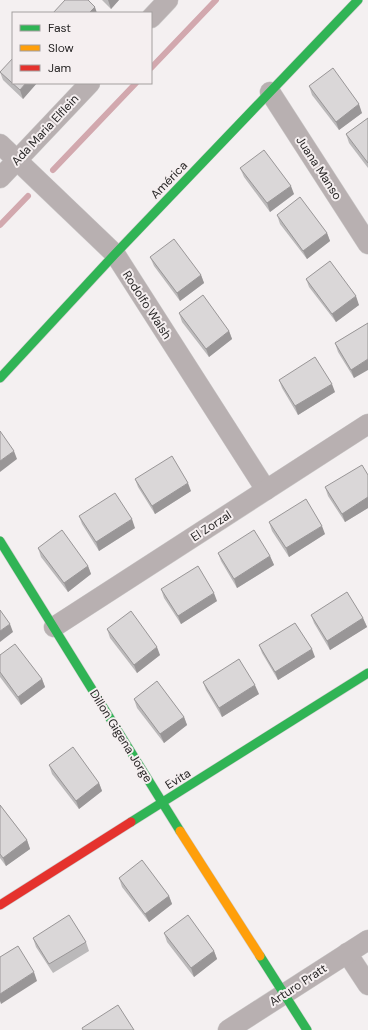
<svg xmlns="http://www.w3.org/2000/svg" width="368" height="1030" font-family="'DM Sans',sans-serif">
<rect width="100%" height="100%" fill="#f4f0f1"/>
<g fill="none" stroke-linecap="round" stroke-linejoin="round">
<g stroke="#d2a8ae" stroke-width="6">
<path d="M151,68L216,0"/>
<path d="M53,170L136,83"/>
<path d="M0,225L28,196"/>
</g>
<g stroke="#cecccc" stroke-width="21">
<g id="street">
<path d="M151,18L168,0"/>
<path d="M270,92L368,244"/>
<path d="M0,144L115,254L266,490"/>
<path d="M0,178L90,83"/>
<path d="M54,627L368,424"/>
<path d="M347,953L368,985"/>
<path d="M228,1030L368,940"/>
</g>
</g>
<g stroke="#cecccc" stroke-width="10">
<g id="fast">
<path d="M0,378L115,254L358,0"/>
<path d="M0,541L180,831"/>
<path d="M131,822L368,673"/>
<path d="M260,956L307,1030"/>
</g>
</g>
<g stroke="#cecccc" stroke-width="10">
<path id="slow" d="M180,831L260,956"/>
</g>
<g stroke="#cecccc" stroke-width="10">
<path id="jam" d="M0,905L131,822"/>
</g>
<use href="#street" stroke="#b8b0b1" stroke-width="20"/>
<use href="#fast" stroke="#30b455" stroke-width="9"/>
<use href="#slow" stroke="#ff9f0a" stroke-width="9"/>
<use href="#jam" stroke="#e5322d" stroke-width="9"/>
</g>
<g fill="#bbb9ba">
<path d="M102,0H119L111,9Z"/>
<path d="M0,72L37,83L23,99L3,80Z"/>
<path d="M309,86L362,113L339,130L312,95Z"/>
<path d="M368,118V168L349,143L346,134Z"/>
<path d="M240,168L294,194L270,212L244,177Z"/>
<path d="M277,215L327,233L330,241L307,259L280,224Z"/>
<path d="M150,257L201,275L204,283L180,301L154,266Z"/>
<path d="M306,279L359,305L336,322L309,287Z"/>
<path d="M179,313L229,331L232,339L209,357L182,322Z"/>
<path d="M368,323L354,378L338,352L335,343Z"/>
<path d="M279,380L335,392L298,415L282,388Z"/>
<path d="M368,475V508L345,522L328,496L325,487Z"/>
<path d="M135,479L191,491L155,514L138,487Z"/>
<path d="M79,516L135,528L99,551L82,524Z"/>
<path d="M269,522L325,534L289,557L272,531Z"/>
<path d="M38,548L88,566L91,574L68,592L41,557Z"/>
<path d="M218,553L270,556L274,565L237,588L221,561Z"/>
<path d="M161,589L217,601L181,624L164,598Z"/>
<path d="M311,615L363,618L367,627L330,650L314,623Z"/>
<path d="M107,629L160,655L137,673L110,638Z"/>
<path d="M259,645L315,657L278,680L262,653Z"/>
<path d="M0,655L42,679L45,687L21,705L0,677Z"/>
<path d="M203,682L259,694L222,717L206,690Z"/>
<path d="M134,699L184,717L187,725L164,743L137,708Z"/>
<path d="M49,765L99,783L102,791L79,809L52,774Z"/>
<path d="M0,805L27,840L30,849L6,866L0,858Z"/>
<path d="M119,878L169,896L172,904L149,922L122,887Z"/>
<path d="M164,933L214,951L217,959L194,977L167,942Z"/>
<path d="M33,938L86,942L89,951L53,973L36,947Z"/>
</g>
<g fill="#999697">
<path d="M108,0H119L111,9Z"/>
<path d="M95,7L97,13H89Z"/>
<path d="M26,83H37L23,99L20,90Z"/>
<path d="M359,104L362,113L339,130L336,122Z"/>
<path d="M291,186L294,194L270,212L267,203Z"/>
<path d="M327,233L330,241L307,259L303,251Z"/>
<path d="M201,275L204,283L180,301L177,293Z"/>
<path d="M356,296L359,305L336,322L332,314Z"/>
<path d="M229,331L232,339L209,357L206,349Z"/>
<path d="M368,359V370L354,378L351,370Z"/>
<path d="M332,384L335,392L298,415L295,406Z"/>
<path d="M14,451L17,459L0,472V461Z"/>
<path d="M188,483L191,491L155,514L152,506Z"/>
<path d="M368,497V508L345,522L342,514Z"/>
<path d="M132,519L135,528L99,551L96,542Z"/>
<path d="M322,526L325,534L289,557L286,548Z"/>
<path d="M270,556L274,565L237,588L234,579Z"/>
<path d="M88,566L91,574L68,592L64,583Z"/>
<path d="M214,593L217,601L181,624L178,616Z"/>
<path d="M363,618L367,627L330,650L327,641Z"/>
<path d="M10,624L13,632L0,642V631Z"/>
<path d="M157,647L160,655L137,673L134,665Z"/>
<path d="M312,649L315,657L278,680L275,672Z"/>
<path d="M42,679L45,687L21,705L18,697Z"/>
<path d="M255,685L259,694L222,717L219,708Z"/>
<path d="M184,717L187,725L164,743L160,734Z"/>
<path d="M99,783L102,791L79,809L76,801Z"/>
<path d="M27,840L30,849L6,866L3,858Z"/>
<path d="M169,896L172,904L149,922L145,914Z"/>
<path d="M214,951L217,959L194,977L191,968Z"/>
<path d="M34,972L37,981L1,1004L0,1001V994Z"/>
</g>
<g fill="#dad7d8" stroke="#999697">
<path d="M65,0H88L95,7L89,13H53Z"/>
<path d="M13,58V83H26L20,90L0,72Z"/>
<path d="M333,68L359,104L336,122L309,86Z"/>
<path d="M368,118V163L346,134Z"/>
<path d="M264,150L291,186L267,203L240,168Z"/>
<path d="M300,197L327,233L303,251L277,215Z"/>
<path d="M174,239L201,275L177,293L150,257Z"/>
<path d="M330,261L356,296L332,314L306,279Z"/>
<path d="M203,295L229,331L206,349L179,313Z"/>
<path d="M368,323V359L351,370L335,343Z"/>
<path d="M315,357L332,384L295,406L279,380Z"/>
<path d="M0,431L14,451L0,461Z"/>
<path d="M172,456L188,483L152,506L135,479Z"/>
<path d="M362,465L368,475V497L342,514L325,487Z"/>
<path d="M115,493L132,519L96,542L79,516Z"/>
<path d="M306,499L322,526L286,548L269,522Z"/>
<path d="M62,530L88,566L64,583L38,548Z"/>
<path d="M254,530L270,556L234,579L218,553Z"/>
<path d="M198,566L214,593L178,616L161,589Z"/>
<path d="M347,592L363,618L327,641L311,615Z"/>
<path d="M0,610L10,624L0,631Z"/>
<path d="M131,611L157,647L134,665L107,629Z"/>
<path d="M295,623L312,649L275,672L259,645Z"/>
<path d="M15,644L42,679L18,697L0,672V655Z"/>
<path d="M239,659L255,685L219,708L203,682Z"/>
<path d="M157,681L184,717L160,734L134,699Z"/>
<path d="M73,747L99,783L76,801L49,765Z"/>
<path d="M0,805L27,840L3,858L0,854Z"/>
<path d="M142,860L169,896L145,914L119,878Z"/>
<path d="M69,915L86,942L49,964L33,938Z"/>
<path d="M188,915L214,951L191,968L164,933Z"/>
<path d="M18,946L34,972L0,994V957Z"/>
<path d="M118,1005L134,1030H83L82,1028Z"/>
</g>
<g text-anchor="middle" stroke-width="4" stroke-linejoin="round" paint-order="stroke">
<g font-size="12" fill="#282626" stroke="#f5eff0">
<text transform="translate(45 130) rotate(-47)" y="4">Ada Maria Elflein</text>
<text transform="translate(319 168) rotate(57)" y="4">Juana Manso</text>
<text transform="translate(169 180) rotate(-46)" y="4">América</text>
<text transform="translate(147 305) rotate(57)" y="4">Rodolfo Walsh</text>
<text transform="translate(211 526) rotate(-33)" y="4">El Zorzal</text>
<text transform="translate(121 736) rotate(58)" y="4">Dillon Gigena Jorge</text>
<text transform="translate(178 779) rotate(-32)" y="4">Evita</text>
<text transform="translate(298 985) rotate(-33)" y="4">Arturo Pratt</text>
</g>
</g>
<rect x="12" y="12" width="140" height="72" fill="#f5eff0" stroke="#a39f9f"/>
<rect x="20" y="25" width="20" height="6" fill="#30b455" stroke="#a39f9f"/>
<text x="48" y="32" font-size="12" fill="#282626">Fast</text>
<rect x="20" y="45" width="20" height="6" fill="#ff9f0a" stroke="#a39f9f"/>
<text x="48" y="52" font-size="12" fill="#282626">Slow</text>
<rect x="20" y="65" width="20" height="6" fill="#e5322d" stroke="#a39f9f"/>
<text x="48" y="72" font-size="12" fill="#282626">Jam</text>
</svg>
